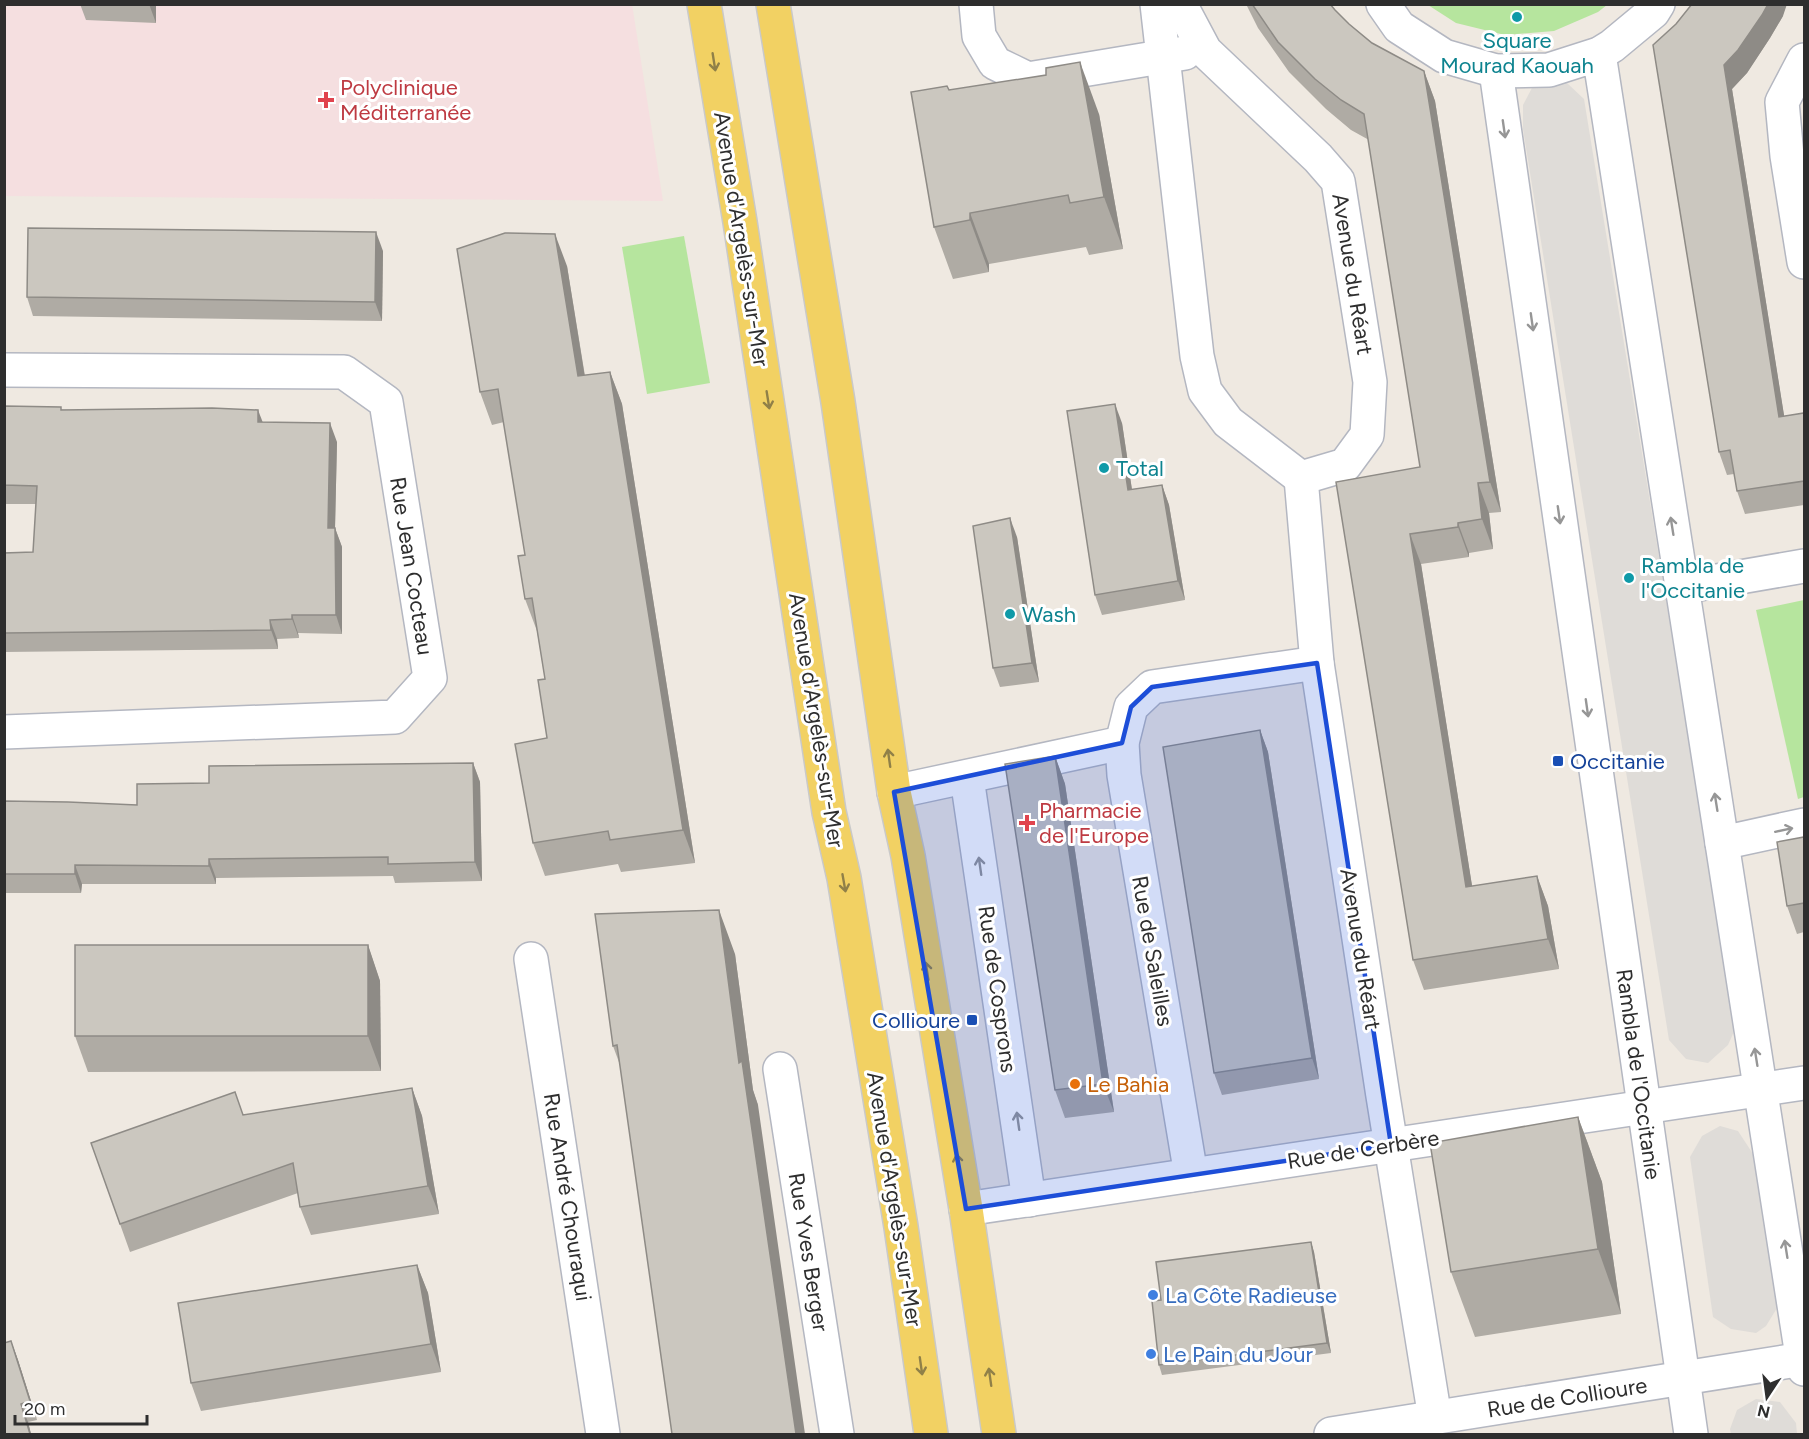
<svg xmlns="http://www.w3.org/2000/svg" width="1809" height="1439" font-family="Figtree,sans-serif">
<rect width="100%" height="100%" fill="#efe9e1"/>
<path fill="#f5dfe0" d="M632,4L663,201L5,196V5Z"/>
<g fill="#b6e59e">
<path d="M1428,5V4L1607,5L1598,12L1554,31L1505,35L1456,23Z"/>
<path d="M684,236L710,383L647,394L622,247Z"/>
<path d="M1804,600V797L1798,799L1756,610Z"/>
</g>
<g fill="#dfdcd8">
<path d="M1551,80L1567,83L1584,99L1736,1027L1728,1045L1708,1063L1686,1059L1669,1040L1523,129V105L1532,88Z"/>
<path d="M1720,1126L1738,1131L1753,1154L1777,1308L1766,1326L1756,1333L1731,1329L1713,1317L1690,1157L1702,1136Z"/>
<path d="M1756,1399L1780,1402L1796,1423L1797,1434H1731L1730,1429L1737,1410Z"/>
</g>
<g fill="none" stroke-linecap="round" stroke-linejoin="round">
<g stroke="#b4b7c1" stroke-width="36">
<g id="minor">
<path d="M976,4L979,36L995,63L1028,79L1185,53"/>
<path d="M1157,4L1197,356L1205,391L1228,422L1301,478"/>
<path d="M1180,4L1205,51L1318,158L1338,181L1370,382L1367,435L1345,465L1301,478L1317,663L1383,1096L1435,1418"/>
<path d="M1383,4L1399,27L1444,56L1496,71L1549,70L1599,54L1612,46L1653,12L1658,4"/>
<path d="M1599,54L1804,1369"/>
<path d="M1804,60L1782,102L1787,156L1804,262"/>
<path d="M1496,71L1691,1434"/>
<path d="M4,370L344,372L386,402L430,678L395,717L4,732"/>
<path d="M1682,587L1804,566"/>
<path d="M967,778L1029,1200"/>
<path d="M894,792L1122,743"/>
<path d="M1722,843L1804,825"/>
<path d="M531,959L603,1434"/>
<path d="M780,1069L837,1434"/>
<path d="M1191,1175L1124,775L1122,743L1131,707L1152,687L1317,663"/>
<path d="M966,1209L1804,1083"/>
<path d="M1331,1434L1803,1359"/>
</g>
</g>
<g stroke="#c9c9c9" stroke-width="36">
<g id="major">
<path d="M704,4L740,222L829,812L844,878L901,1227L931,1434"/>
<path d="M773,4L838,402L894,792L908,856L966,1209L999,1434"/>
</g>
</g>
<use href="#minor" stroke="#fff" stroke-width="33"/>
<use href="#major" stroke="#f2d163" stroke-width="33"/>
</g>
<g fill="#afaba4">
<path d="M80,4H156V23L86,20Z"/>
<path d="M1246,4H1330L1335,10L1349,24L1372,43L1424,71L1435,101L1501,512L1489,513L1493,549L1469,553V557L1421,564L1472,886L1537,876L1548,906L1559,969L1424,990L1413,960L1336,482L1420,467L1369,140L1351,130L1326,109L1289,72L1258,28Z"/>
<path d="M1783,16L1770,38L1747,73L1732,89L1784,416L1804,413V505L1745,514L1737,491L1734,474L1727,475L1719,452L1676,24Z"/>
<path d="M949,90L1099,114L1123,249L1089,255L1086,247L989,264V272L953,279L934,227Z"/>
<path d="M383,251L382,321L33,316L27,297Z"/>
<path d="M567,266L585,376L610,372L622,404L695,863L621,872L618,864L545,876L533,843L547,738L545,679L537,631L525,599V555L504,422L492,425L480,392Z"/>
<path d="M4,406L263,422L337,442L335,528L342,547V634L298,633L299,638L277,639L278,649L4,652V553L33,552L36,504H4Z"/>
<path d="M1122,423L1132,490L1162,485L1169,505L1185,600L1102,615L1095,595Z"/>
<path d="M1017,537L1039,682L1000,687L993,668Z"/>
<path d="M1260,730L1268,752L1319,1079L1222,1095L1214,1073Z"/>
<path d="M1055,756L1065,784L1114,1112L1065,1118L1055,1090Z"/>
<path d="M473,763L480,782L482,881L395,883L393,876L216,878V884H82L81,893H4V801L137,805L209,783Z"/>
<path d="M1804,837V932L1797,934L1787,906Z"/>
<path d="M368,945L380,981L381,1071L88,1072L75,1036Z"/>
<path d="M735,954L753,1090L758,1105L620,1065L613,1046Z"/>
<path d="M412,1088L422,1116L439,1214L311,1235L300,1207L298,1193L130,1252L91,1143L243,1115Z"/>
<path d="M1578,1117L1602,1182L1621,1314L1475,1337L1451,1272Z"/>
<path d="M1311,1242L1314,1252L1331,1353L1162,1375L1159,1365L1161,1300Z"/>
<path d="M417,1265L428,1293L441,1372L201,1411L191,1383Z"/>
<path d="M11,1341L18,1360L37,1420L28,1422L31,1434H4Z"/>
</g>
<g fill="#8e8b86">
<path d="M149,4H156V23Z"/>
<path d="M1768,4H1787L1783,16L1770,38L1747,73L1732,89L1788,440L1779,417L1724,65Z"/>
<path d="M1080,62L1099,114L1123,249L1104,197Z"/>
<path d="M1424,71L1435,101L1501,512L1490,482Z"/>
<path d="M970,213L989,264V272L970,220Z"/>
<path d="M376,232L383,251L382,321L375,302Z"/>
<path d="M555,234L567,266L590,409L578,376Z"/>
<path d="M610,372L622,404L695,863L683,830Z"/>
<path d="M1115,404L1122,423L1135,510L1128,490Z"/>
<path d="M258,410L265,428L258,422Z"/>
<path d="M330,423L337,442L335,528L342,547V634L336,615L328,528Z"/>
<path d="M1478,483L1489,513L1493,549L1482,519Z"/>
<path d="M1162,485L1169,505L1185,600L1178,581Z"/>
<path d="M1010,518L1017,537L1039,682L1032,663Z"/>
<path d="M1458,523L1469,553V557L1458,527Z"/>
<path d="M1410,534L1421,564L1477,917L1466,887Z"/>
<path d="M292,615L298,633L299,638L292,619Z"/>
<path d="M270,620L277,639L278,649L271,630Z"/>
<path d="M1260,730L1268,752L1319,1079L1312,1058Z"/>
<path d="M1055,756L1065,784L1114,1112L1103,1084Z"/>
<path d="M473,763L480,782L482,881L475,862Z"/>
<path d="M209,859L216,878V884L209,866Z"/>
<path d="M75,865L82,884L81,893L75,874Z"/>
<path d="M1537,876L1548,906L1559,969L1548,939Z"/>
<path d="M719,910L735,954L753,1090L758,1105L805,1434H796L739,1063Z"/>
<path d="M368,945L380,981L381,1071L368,1036Z"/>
<path d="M412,1088L422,1116L439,1214L428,1186Z"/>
<path d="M1578,1117L1602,1182L1621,1314L1598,1249Z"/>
<path d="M1311,1242L1314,1252L1331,1353L1327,1343Z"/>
<path d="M417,1265L428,1293L441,1372L431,1344Z"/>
<path d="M11,1341L18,1360L37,1420L30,1401Z"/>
<path d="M21,1404L28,1422L31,1434H30Z"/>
</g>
<g fill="#cbc7bf" stroke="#8e8b86" stroke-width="1.5">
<path d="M1252,4H1330L1335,10L1349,24L1372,43L1424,71L1490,482L1478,483L1482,519L1458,523V527L1410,534L1466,887L1537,876L1548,939L1413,960L1336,482L1420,467L1364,114L1341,100L1315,79L1278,42Z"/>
<path d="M1692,4H1768L1762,15L1738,50L1724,65L1779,417L1804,413V481L1737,491L1730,450L1719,452L1653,45L1676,24Z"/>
<path d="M1080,62L1104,197L1070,203L1068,195L970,213V220L934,227L911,92L947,86L949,90L1046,75V68Z"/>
<path d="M28,228L376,232L375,302L27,297Z"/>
<path d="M505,233L555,234L578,376L610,372L683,830L610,840L608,831L533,843L515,744L547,738L538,680L545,679L532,598L525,599L518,556L525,555L498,389L480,392L457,249Z"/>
<path d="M1115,404L1128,490L1162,485L1178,581L1095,595L1067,411Z"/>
<path d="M4,406L61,407V410L212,408L258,410V422L330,423L328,528H335L336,615H292V619L270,620L271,630L4,633V553L33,552L37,486L4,485Z"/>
<path d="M1010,518L1032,663L993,668L973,526Z"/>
<path d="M1260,730L1312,1058L1214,1073L1163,747Z"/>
<path d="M1055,756L1103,1084L1055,1090L1005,764Z"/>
<path d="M473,763L475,862L388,864V857L209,859V866L75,865V874H4V801L68,802L137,805V784L209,783V766Z"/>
<path d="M1804,837V903L1787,906L1777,842Z"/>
<path d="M719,910L739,1063L742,1061L796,1434H672L617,1045L613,1046L595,914Z"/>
<rect x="75" y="945" width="293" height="91"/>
<path d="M412,1088L428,1186L300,1207L293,1163L120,1224L91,1143L235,1092L243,1115Z"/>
<path d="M1578,1117L1598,1249L1451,1272L1430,1143Z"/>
<path d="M1311,1242L1327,1343L1159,1365L1152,1301L1161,1300L1156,1262Z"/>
<path d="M417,1265L431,1344L191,1383L178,1303Z"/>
<path d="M11,1341L30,1401L21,1404L30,1434H4V1343Z"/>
</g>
<defs><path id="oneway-shaft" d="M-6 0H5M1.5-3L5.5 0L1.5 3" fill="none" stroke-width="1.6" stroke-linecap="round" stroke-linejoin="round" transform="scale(1.5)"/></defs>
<g stroke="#908048">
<use href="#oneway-shaft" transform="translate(714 62) rotate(81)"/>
<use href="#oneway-shaft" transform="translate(768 400) rotate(81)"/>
<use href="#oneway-shaft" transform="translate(889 758) rotate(-98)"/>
<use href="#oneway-shaft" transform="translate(844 883) rotate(80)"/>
<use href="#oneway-shaft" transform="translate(927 971) rotate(-99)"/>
<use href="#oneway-shaft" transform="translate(958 1163) rotate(-99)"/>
<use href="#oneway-shaft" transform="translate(921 1366) rotate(82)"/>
<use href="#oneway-shaft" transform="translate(990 1377) rotate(-98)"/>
</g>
<g stroke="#969696">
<use href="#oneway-shaft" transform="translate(1504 129) rotate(82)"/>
<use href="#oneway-shaft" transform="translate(1532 322) rotate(82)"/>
<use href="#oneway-shaft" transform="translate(1559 515) rotate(82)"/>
<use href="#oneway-shaft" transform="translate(1672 526) rotate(-99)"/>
<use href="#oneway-shaft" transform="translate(1587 708) rotate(82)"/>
<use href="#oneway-shaft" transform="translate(1716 802) rotate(-99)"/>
<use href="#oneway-shaft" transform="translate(1784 830) rotate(-12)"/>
<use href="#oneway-shaft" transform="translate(980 866) rotate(-98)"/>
<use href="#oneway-shaft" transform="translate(1756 1057) rotate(-99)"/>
<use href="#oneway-shaft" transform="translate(1018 1121) rotate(-98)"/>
<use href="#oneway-shaft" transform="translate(1786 1249) rotate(-99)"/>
</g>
<path fill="#1d4ed8" fill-opacity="0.2" stroke="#1d4ed8" stroke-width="4.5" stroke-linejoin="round" d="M1317,663L1391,1145L966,1209L894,792L1122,743L1131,707L1152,687Z"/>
<g fill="#0f9aa8" stroke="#fff" stroke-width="2">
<circle cx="1517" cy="17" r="6"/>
<circle cx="1104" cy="468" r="6"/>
<circle cx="1629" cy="578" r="6"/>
<circle cx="1010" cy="614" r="6"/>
</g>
<g fill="#e0444e" stroke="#fff" stroke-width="2">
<path d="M323 91h6v6h6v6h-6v6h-6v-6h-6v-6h6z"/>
<path d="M1024 814h6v6h6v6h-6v6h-6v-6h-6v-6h6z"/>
</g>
<g fill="#1a4fb4" stroke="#fff" stroke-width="2">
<rect x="1552" y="755" width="12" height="12" rx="3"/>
<rect x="966" y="1014" width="12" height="12" rx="3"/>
</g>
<circle fill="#e8710a" stroke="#fff" stroke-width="2" cx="1075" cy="1084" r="6"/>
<g fill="#3f7fe0" stroke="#fff" stroke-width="2">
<circle cx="1153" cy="1295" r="6"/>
<circle cx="1151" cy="1354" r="6"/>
</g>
<g text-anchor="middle" stroke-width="6" stroke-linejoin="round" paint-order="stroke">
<g font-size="22" fill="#0d838f" stroke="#fff" text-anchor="start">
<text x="1517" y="48" text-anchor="middle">Square<tspan x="1517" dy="25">Mourad Kaouah</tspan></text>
<text x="1116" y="476">Total</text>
<text x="1641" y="573">Rambla de<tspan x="1641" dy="25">l'Occitanie</tspan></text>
<text x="1022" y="622">Wash</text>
</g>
<g font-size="22" fill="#be3a42" stroke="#fff" text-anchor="start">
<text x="340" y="95">Polyclinique<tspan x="340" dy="25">Méditerranée</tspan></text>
<text x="1039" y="818">Pharmacie<tspan x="1039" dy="25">de l'Europe</tspan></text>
</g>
<g font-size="22" fill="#2e2e2e" stroke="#fff">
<text transform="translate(742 239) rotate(81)" y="8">Avenue d'Argelès-sur-Mer</text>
<text transform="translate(1353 274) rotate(81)" y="8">Avenue du Réart</text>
<text transform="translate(412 566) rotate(81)" y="8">Rue Jean Cocteau</text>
<text transform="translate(817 720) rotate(81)" y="8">Avenue d'Argelès-sur-Mer</text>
<text transform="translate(1361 949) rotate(81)" y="8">Avenue du Réart</text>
<text transform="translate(1153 951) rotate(80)" y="8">Rue de Saleilles</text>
<text transform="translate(998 989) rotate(82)" y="8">Rue de Cosprons</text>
<text transform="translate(1639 1074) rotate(82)" y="8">Rambla de l'Occitanie</text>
<text transform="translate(1363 1149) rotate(-9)" y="8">Rue de Cerbère</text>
<text transform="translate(568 1197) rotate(81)" y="8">Rue André Chouraqui</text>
<text transform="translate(895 1199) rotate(81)" y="8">Avenue d'Argelès-sur-Mer</text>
<text transform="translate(809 1252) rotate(81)" y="8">Rue Yves Berger</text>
<text transform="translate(1567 1397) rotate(-9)" y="8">Rue de Collioure</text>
</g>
<g font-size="22" fill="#164399" stroke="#fff" text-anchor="start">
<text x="1570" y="769">Occitanie</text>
<text x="960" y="1028" text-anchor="end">Collioure</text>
</g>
<g font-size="22" fill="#c56008" stroke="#fff" text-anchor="start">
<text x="1087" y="1092">Le Bahia</text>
</g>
<g font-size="22" fill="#366cbe" stroke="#fff" text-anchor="start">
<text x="1165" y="1303">La Côte Radieuse</text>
<text x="1163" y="1362">Le Pain du Jour</text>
</g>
</g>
<rect width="1809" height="1439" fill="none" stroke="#2e2e2e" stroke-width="12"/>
<g transform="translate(1767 1397) rotate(193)" stroke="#ffffff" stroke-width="4.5" paint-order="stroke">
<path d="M0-4.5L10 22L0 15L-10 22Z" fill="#2e2e2e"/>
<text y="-9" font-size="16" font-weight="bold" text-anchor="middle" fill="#2e2e2e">N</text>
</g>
<path d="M15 1415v9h132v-9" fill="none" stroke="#2e2e2e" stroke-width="3"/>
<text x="24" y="1415" font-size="18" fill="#2e2e2e" stroke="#ffffff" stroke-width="4.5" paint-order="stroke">20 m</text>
</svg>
